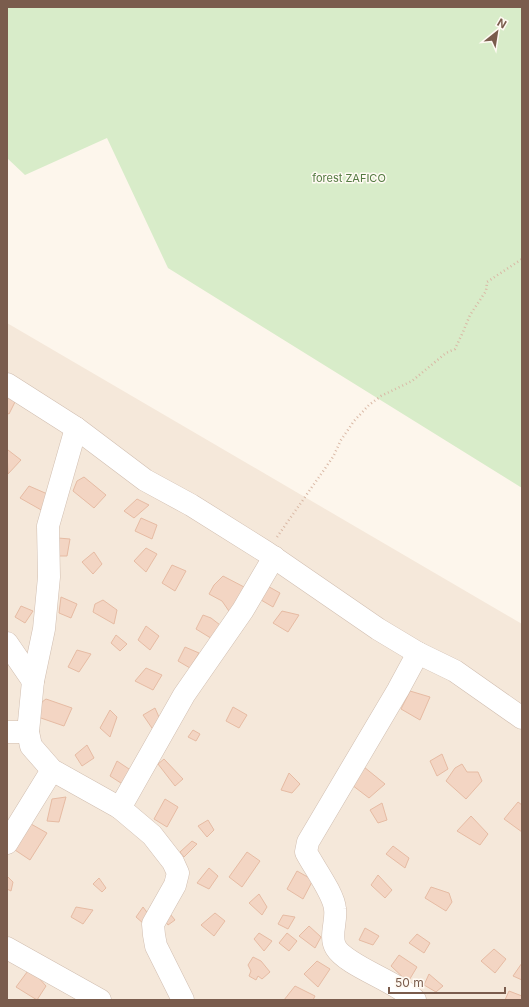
<svg xmlns="http://www.w3.org/2000/svg" width="529" height="1007" font-family="Inter,sans-serif">
<rect width="100%" height="100%" fill="#fdf6ec"/>
<path fill="#f5e8da" d="M7,323L522,624V1000H7Z"/>
<path fill="#d8ecc9" d="M7,7H522V488L168,268L107,138L25,175L7,158Z"/>
<g fill="#f3d5c3" stroke="#e6bba3">
<path d="M7,394L16,400L9,414L7,413Z"/>
<path d="M8,450L21,460L8,474L7,451Z"/>
<path d="M84,477L106,495L94,508L73,491L77,481Z"/>
<path d="M29,486L52,496L43,511L20,498Z"/>
<path d="M137,499L149,505L134,518L124,511Z"/>
<path d="M141,518L157,525L152,539L135,531Z"/>
<path d="M58,538L70,539L67,556H56Z"/>
<path d="M146,548L157,554L146,572L134,561Z"/>
<path d="M94,552L102,564L93,574L82,562Z"/>
<path d="M172,565L186,571L175,591L162,583Z"/>
<path d="M223,576L246,588L231,614L222,601L209,594L214,585Z"/>
<path d="M264,584L280,593L273,607L256,597Z"/>
<path d="M61,597L77,604L71,618L59,613Z"/>
<path d="M103,600L117,610L114,624L93,612L95,604Z"/>
<path d="M21,606L33,611L25,623L15,617Z"/>
<path d="M282,611L299,615L288,632L273,623Z"/>
<path d="M203,615L211,618L224,628L214,640L196,629Z"/>
<path d="M146,626L159,636L150,650L138,640Z"/>
<path d="M116,635L127,644L120,651L111,643Z"/>
<path d="M185,647L199,653L190,668L178,661Z"/>
<path d="M77,650L91,654L79,672L68,667Z"/>
<path d="M146,668L162,675L153,690L135,681Z"/>
<path d="M410,691L430,697L420,720L401,709Z"/>
<path d="M46,699L72,708L64,726L38,717L42,702Z"/>
<path d="M233,707L247,715L239,728L226,721Z"/>
<path d="M155,708L162,724L154,731L143,715Z"/>
<path d="M110,710L117,717L110,737L100,728Z"/>
<path d="M193,730L200,734L196,741L188,737Z"/>
<path d="M87,745L94,758L82,766L75,755Z"/>
<path d="M442,754L448,769L437,776L430,761Z"/>
<path d="M164,759L183,779L175,786L158,764Z"/>
<path d="M117,761L132,771L124,785L110,776Z"/>
<path d="M462,764L467,772H478L482,781L466,799L446,781L455,768Z"/>
<path d="M364,767L385,784L369,798L352,785Z"/>
<path d="M289,773L300,784L292,793L281,790Z"/>
<path d="M66,797L59,822L47,821L52,799Z"/>
<path d="M165,799L178,807L167,827L154,819Z"/>
<path d="M518,802L522,805V832L504,819Z"/>
<path d="M382,803L387,820L378,823L370,810Z"/>
<path d="M471,816L488,834L480,845L457,831Z"/>
<path d="M208,820L214,830L207,837L198,826Z"/>
<path d="M31,824L47,833L30,860L15,850Z"/>
<path d="M192,841L197,844L184,857L180,852Z"/>
<path d="M393,846L409,858L405,868L386,854Z"/>
<path d="M247,852L260,861L242,887L229,877Z"/>
<path d="M209,868L218,876L209,889L197,883Z"/>
<path d="M297,871L313,880L303,899L287,889Z"/>
<path d="M378,875L392,890L385,898L371,885Z"/>
<path d="M7,876L13,882L11,891L7,889Z"/>
<path d="M99,878L106,888L102,892L93,884Z"/>
<path d="M431,887L449,893L452,902L446,911L425,898Z"/>
<path d="M259,894L267,907L262,915L249,903Z"/>
<path d="M76,907L93,910L83,924L71,917Z"/>
<path d="M143,907L149,915L144,924L136,917Z"/>
<path d="M166,909L175,920L168,925L162,916Z"/>
<path d="M215,913L225,921L214,936L201,925Z"/>
<path d="M283,915L295,917L288,929L278,924Z"/>
<path d="M309,926L321,937L315,948L299,936Z"/>
<path d="M365,928L379,936L373,945L359,940Z"/>
<path d="M259,933L272,941L264,951L254,939Z"/>
<path d="M287,933L297,941L289,951L279,943Z"/>
<path d="M417,934L430,943L424,953L409,943Z"/>
<path d="M494,949L506,959L495,973L481,961Z"/>
<path d="M399,955L417,967L408,982L391,966Z"/>
<path d="M253,957L261,961L270,972L262,979L258,976L256,980L249,976L251,971L248,965Z"/>
<path d="M317,961L330,969L318,987L304,974Z"/>
<path d="M522,963V980L513,976Z"/>
<path d="M30,968L46,986L37,1000L16,987Z"/>
<path d="M429,974L443,986L436,992L424,985Z"/>
<path d="M295,986L315,996L313,1000H284Z"/>
<path d="M509,991L522,996V1000H505Z"/>
</g>
<g fill="none" stroke-linecap="round" stroke-linejoin="round">
<g stroke="#d1beb0" stroke-width="23">
<g id="minor">
<path d="M7,384L76,428L145,480L191,505L266,552L378,629L418,653L455,671L522,718"/>
<path d="M76,428L48,526L49,577L44,629L33,681L28,732L31,746L52,770L120,808L152,835L173,862L178,873L175,885L153,924L154,935L156,946L183,1000"/>
<path d="M7,643L33,681"/>
<path d="M7,732H28"/>
<path d="M120,808L184,695L243,610L274,557"/>
<path d="M7,843L52,770"/>
<path d="M7,948L100,1000"/>
<path d="M415,1000C396,981 347,966 336,948C329,937 337,921 335,909C334,894 313,866 306,852L308,842L398,690L418,653"/>
</g>
</g>
<path stroke="#d9b8a5" stroke-width="2.5" stroke-dasharray="1 3" stroke-linecap="butt" d="M277,537L333,457L341,440L354,421L369,405L381,396L412,381L446,353L455,349L463,332L470,315L486,291L487,282L522,259"/>
<use href="#minor" stroke="#fff" stroke-width="22"/>
</g>
<g text-anchor="middle" stroke-width="3" stroke-linejoin="round" paint-order="stroke">
<g font-size="11" fill="#537a41" stroke="#fffaf3">
<text x="349" y="182">forest ZAFICO</text>
</g>
</g>
<rect width="529" height="1007" fill="none" stroke="#7a5c4d" stroke-width="16"/>
<g transform="translate(497 32) rotate(30)" stroke="#fffaf3" stroke-width="3" paint-order="stroke">
<path d="M0-3L7 15L0 10L-7 15Z" fill="#7a5c4d"/>
<text y="-6" font-size="11" font-weight="bold" text-anchor="middle" fill="#7a5c4d">N</text>
</g>
<path d="M389 987v6h116v-6" fill="none" stroke="#7a5c4d" stroke-width="2"/>
<text x="395" y="987" font-size="12" fill="#7a5c4d" stroke="#fffaf3" stroke-width="3" paint-order="stroke">50 m</text>
</svg>
